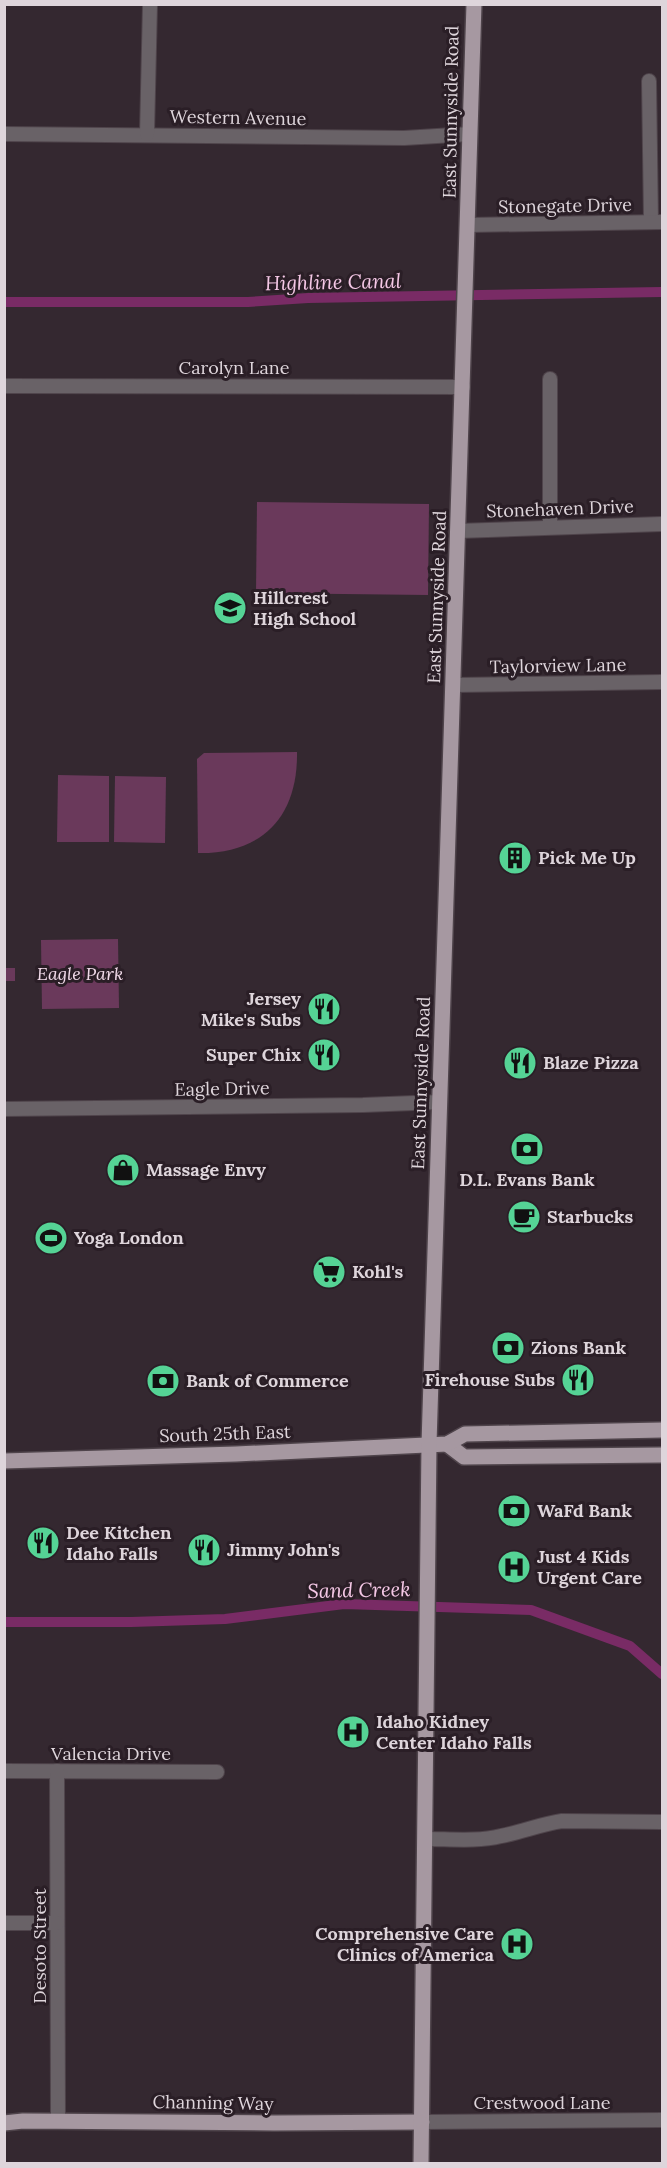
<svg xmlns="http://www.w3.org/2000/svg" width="667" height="2168" font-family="Lora,serif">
<rect width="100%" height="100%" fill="#342830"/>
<g fill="#6a395b">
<path d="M257,502L429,504L428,595L256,593Z"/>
<path d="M297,752C298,816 263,854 198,853L197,759L204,753Z"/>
<path d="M58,775L109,776V842H57Z"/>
<path d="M115,776L166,777L165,843L114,842Z"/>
<path d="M118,939L119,1008L42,1009L41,940Z"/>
<path d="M4,968H15V981H5Z"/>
</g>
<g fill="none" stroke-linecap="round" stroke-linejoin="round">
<g stroke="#792b65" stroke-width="10">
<path d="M4,302H248L308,298L662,292"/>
<path d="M4,1622H131L225,1619L344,1604L531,1610L630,1646L662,1674"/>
</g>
<g stroke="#4f444b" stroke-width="16">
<g id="minor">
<path d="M649,81L651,222"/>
<path d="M4,134L404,138L470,134"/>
<path d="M147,134L150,4"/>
<path d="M468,225L662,222"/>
<path d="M550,379V526"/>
<path d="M4,386L463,387"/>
<path d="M458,531L662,524"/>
<path d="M453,685L662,682"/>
<path d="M4,1109L363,1105L440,1102"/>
<path d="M4,1771L217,1772"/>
<path d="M57,1771L58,2121"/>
<path d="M425,1839C450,1839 477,1842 501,1836C522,1832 541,1824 562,1821L662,1822"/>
<path d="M4,1923H57"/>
<path d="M422,2122L662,2120"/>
</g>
</g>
<g stroke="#4f444b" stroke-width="18">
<g id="major">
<path d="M447,1444L464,1457L662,1455"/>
<path d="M4,1461L236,1454L447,1444L465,1434L662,1430"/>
<path d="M4,2123L23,2121L274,2123L422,2122"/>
<path d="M421,2164L429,1444L474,4"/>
</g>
</g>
<use href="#minor" stroke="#696267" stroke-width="14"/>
<use href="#major" stroke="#a698a1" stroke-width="15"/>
</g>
<defs>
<g id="school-disc" transform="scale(1.725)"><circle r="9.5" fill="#55d395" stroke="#2a1e26"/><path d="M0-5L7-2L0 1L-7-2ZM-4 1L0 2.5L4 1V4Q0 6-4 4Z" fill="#111"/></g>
<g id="building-disc" transform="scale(1.725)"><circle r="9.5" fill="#55d395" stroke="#2a1e26"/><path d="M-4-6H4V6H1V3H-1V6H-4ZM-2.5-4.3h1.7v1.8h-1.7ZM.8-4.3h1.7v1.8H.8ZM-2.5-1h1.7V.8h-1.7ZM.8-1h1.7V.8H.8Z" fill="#111"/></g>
<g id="restaurant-disc" transform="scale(1.725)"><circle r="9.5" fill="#55d395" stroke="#2a1e26"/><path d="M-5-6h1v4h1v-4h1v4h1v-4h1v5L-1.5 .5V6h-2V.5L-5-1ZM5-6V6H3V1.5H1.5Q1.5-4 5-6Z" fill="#111"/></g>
<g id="bank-disc" transform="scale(1.725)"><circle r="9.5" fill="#55d395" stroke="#2a1e26"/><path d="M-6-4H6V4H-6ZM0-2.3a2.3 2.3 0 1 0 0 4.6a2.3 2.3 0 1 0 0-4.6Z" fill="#111"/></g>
<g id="shop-disc" transform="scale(1.725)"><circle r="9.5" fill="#55d395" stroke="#2a1e26"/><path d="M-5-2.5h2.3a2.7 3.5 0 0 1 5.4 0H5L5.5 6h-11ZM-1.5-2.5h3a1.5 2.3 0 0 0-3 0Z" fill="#111"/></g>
<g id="cafe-disc" transform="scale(1.725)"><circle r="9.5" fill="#55d395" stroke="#2a1e26"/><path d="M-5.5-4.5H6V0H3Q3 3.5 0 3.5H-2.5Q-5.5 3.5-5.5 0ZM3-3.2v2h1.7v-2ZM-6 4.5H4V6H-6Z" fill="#111"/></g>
<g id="stadium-disc" transform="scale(1.725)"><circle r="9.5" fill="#55d395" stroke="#2a1e26"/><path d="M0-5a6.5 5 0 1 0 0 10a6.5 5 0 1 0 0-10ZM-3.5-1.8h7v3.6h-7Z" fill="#111"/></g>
<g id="supermarket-disc" transform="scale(1.725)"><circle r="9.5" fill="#55d395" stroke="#2a1e26"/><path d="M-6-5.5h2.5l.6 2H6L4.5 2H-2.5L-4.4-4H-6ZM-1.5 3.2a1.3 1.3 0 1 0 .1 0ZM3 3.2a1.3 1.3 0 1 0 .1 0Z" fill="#111"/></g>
<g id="hospital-disc" transform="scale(1.725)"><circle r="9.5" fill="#55d395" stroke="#2a1e26"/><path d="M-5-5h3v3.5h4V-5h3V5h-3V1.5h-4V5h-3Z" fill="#111"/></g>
</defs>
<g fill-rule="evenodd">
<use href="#school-disc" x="230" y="608"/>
<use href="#building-disc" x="515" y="858"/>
<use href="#restaurant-disc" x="324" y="1009"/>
<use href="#restaurant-disc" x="324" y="1055"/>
<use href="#restaurant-disc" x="520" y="1063"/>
<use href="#bank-disc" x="527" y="1149"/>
<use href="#shop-disc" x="123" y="1170"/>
<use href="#cafe-disc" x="524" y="1217"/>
<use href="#stadium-disc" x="51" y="1238"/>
<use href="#supermarket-disc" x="329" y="1272"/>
<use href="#bank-disc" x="508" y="1348"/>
<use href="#restaurant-disc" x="578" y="1380"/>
<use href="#bank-disc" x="163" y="1381"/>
<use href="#bank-disc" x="514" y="1511"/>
<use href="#restaurant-disc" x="43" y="1543"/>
<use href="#restaurant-disc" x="204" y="1550"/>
<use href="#hospital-disc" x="514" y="1567"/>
<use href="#hospital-disc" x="353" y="1732"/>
<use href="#hospital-disc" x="517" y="1944"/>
</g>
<g text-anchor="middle" stroke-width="6" stroke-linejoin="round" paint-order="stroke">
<g font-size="18" fill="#ded5db" stroke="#2a1e26">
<text transform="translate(451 112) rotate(-89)" y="6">East Sunnyside Road</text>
<text transform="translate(238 118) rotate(1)" y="6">Western Avenue</text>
<text transform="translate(565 206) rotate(-1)" y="6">Stonegate Drive</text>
<text x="234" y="374">Carolyn Lane</text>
<text transform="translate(560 509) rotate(-2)" y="6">Stonehaven Drive</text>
<text transform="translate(437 597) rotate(-88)" y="6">East Sunnyside Road</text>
<text transform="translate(558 666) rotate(-1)" y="6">Taylorview Lane</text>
<text transform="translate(421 1083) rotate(-88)" y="6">East Sunnyside Road</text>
<text transform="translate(222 1089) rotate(-1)" y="6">Eagle Drive</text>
<text transform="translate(225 1434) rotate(-2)" y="6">South 25th East</text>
<text x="111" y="1760">Valencia Drive</text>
<text transform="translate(40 1946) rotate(-90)" y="6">Desoto Street</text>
<text transform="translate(213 2103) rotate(1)" y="6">Channing Way</text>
<text x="542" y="2109">Crestwood Lane</text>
</g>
<g font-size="18" font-weight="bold" fill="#ded5db" stroke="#2a1e26" text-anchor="start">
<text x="253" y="604">Hillcrest<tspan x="253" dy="21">High School</tspan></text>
<text x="538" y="864">Pick Me Up</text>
<text x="301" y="1005" text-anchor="end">Jersey<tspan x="301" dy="21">Mike's Subs</tspan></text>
<text x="301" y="1061" text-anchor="end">Super Chix</text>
<text x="543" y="1069">Blaze Pizza</text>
<text x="146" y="1176">Massage Envy</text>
<text x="527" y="1186" text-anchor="middle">D.L. Evans Bank</text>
<text x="547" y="1223">Starbucks</text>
<text x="74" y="1244">Yoga London</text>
<text x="352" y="1278">Kohl's</text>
<text x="531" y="1354">Zions Bank</text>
<text x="555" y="1386" text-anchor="end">Firehouse Subs</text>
<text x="186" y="1387">Bank of Commerce</text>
<text x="537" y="1517">WaFd Bank</text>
<text x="66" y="1539">Dee Kitchen<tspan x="66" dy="21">Idaho Falls</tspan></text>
<text x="227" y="1556">Jimmy John's</text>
<text x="537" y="1563">Just 4 Kids<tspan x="537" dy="21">Urgent Care</tspan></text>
<text x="376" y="1728">Idaho Kidney<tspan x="376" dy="21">Center Idaho Falls</tspan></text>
<text x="494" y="1940" text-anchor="end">Comprehensive Care<tspan x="494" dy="21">Clinics of America</tspan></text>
</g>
<g font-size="18" font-style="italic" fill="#f1dae9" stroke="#2a1e26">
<text x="80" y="980">Eagle Park</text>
</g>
<g font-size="20" font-style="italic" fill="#f5c8e6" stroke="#2a1e26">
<text transform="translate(333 282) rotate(-1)" y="7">Highline Canal</text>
<text transform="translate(359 1590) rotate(-1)" y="7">Sand Creek</text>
</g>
</g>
<rect width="667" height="2168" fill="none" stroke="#ded5db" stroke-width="12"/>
</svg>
